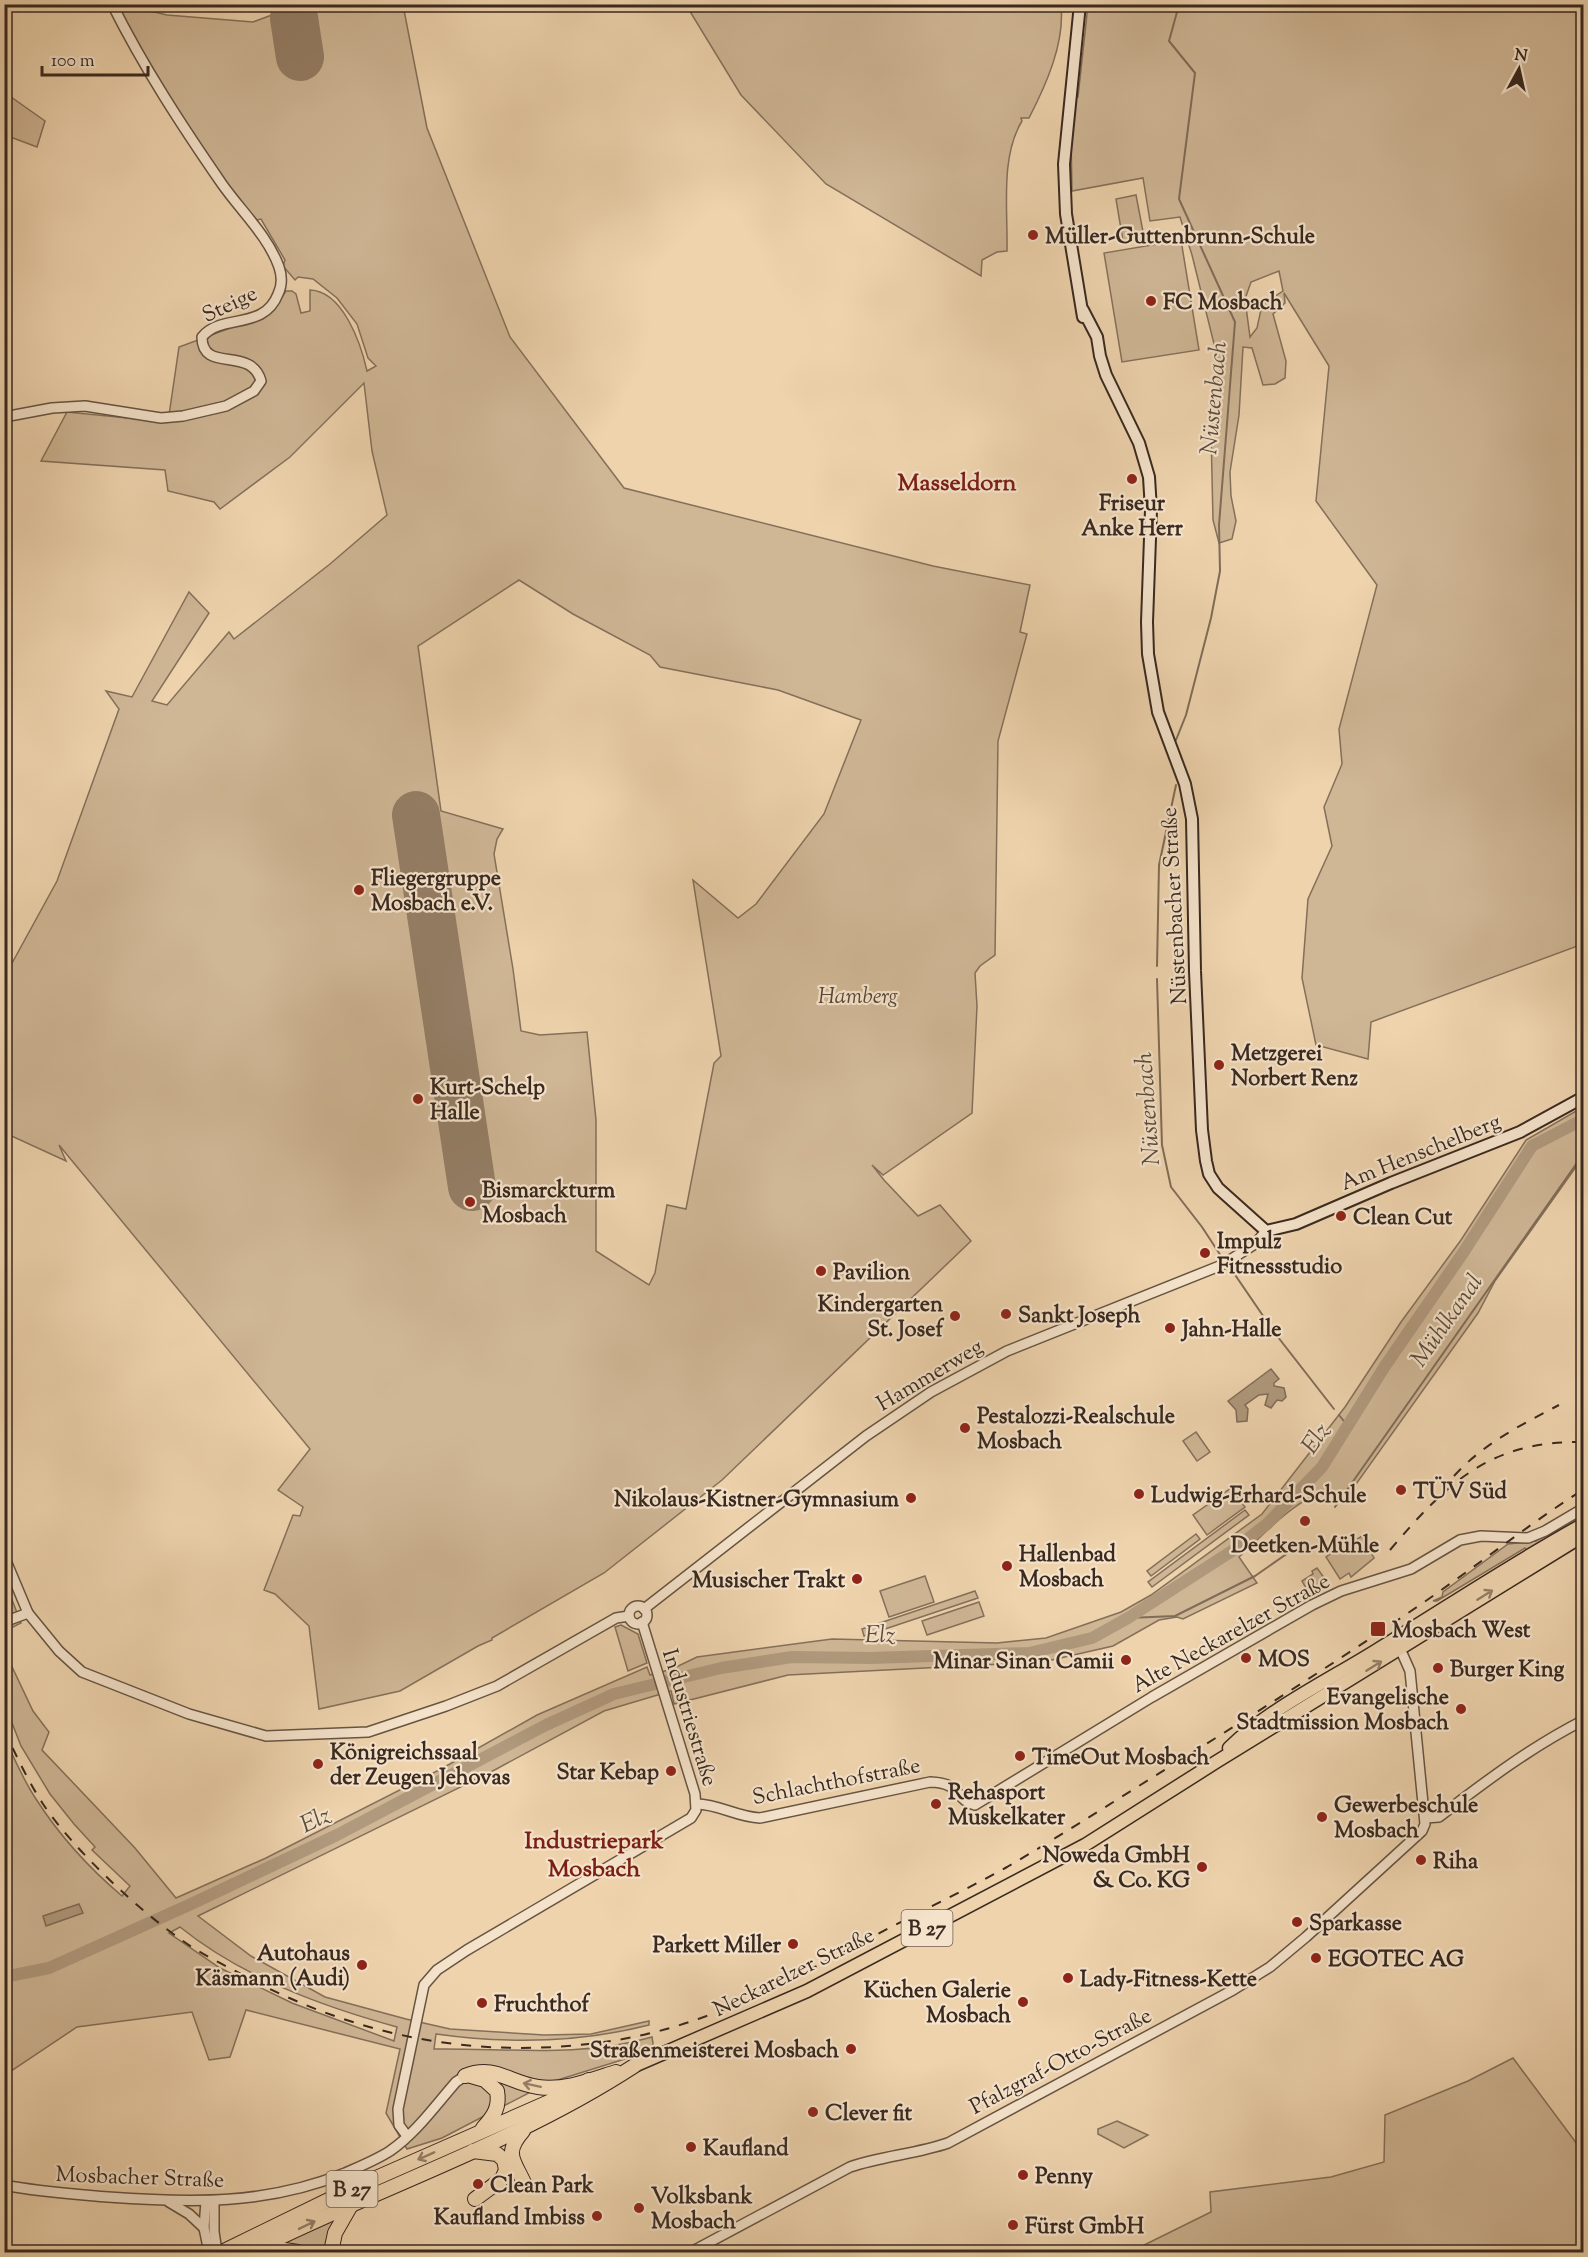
<svg xmlns="http://www.w3.org/2000/svg" width="1588" height="2257" font-family="'Sorts Mill Goudy',serif">
<rect width="100%" height="100%" fill="#eed3ad"/>
<filter id="stains"><feTurbulence type="fractalNoise" baseFrequency=".00333" numOctaves="4"/><feColorMatrix values="0 0 0 0 .2 0 0 0 0 .09 0 0 0 0 .02 0 0 0 .5 -.17"/></filter>
<radialGradient id="worn" r=".72"><stop offset=".6" stop-color="#630" stop-opacity="0"/><stop offset="1" stop-color="#630" stop-opacity=".3"/></radialGradient>
<g fill="#cfb695" stroke="#84705a" stroke-width="1.5" fill-rule="evenodd">
<path d="M117,5H125L167,15L253,22L280,12L281,5H403L427,128L510,337L624,488L933,566L1030,585L1020,632L1027,634L998,741L995,955L980,966L975,973L977,1006L972,1113L883,1175L872,1165L884,1180L918,1216L940,1205L971,1241L722,1480L604,1573L492,1638V1640L478,1646L400,1691L319,1709L309,1626L275,1594L264,1590L293,1515L300,1516L303,1507L278,1490L310,1449L59,1145L66,1161L5,1133V976L57,881L119,709L106,691L132,697L189,592L209,613L152,701L167,705L229,632L234,639L330,564L387,515L372,451L364,383L290,457L220,509L214,502L168,491L165,470L41,461L67,412L168,422L179,347L271,313L286,291H292L296,294L301,313L310,311V290C343,291 361,344 367,371L376,366L368,358L357,324L337,298L313,279L298,277L295,280L283,266L285,260L261,219L257,220L245,208L166,102ZM519,580L573,614L650,655L660,667L778,690L861,720L824,814L756,904L738,918L693,880L721,1056L714,1063L686,1209L667,1205L655,1273L649,1285L596,1251V1120L587,1032L540,1035L521,1031L513,969L494,854L497,839L503,829L441,811L418,646Z"/>
<path d="M686,5H1061C1065,43 1046,85 1029,118H1021L1022,121C1000,157 1008,210 1007,251L997,252L982,260L981,276L826,184L741,95Z"/>
<path d="M1088,5H1583V944L1371,1022L1368,1059L1316,1045L1302,978L1308,899L1332,846L1324,807L1342,764L1339,729L1377,585L1316,501L1329,366L1284,293L1285,303L1273,314L1286,361L1285,378L1275,384L1263,385L1252,348L1243,347L1239,415L1230,472L1231,496L1236,521L1232,539L1219,543L1213,520L1211,432L1220,368L1192,255L1180,217L1150,221L1143,178L1072,191L1071,137L1074,97H1078ZM1279,271L1283,291L1262,305L1257,328L1250,337L1245,299L1251,282Z"/>
<path d="M4,92L45,121L37,147L5,135Z"/>
<path d="M1136,195L1144,237L1123,241L1116,199Z"/>
<path d="M1181,240L1199,350L1122,362L1104,253Z"/>
<path d="M1583,1107V1157L1495,1281L1478,1313L1349,1494C1342,1493 1332,1490 1326,1492C1297,1497 1260,1538 1239,1557L1257,1583L1183,1619L1177,1617L1159,1620L1113,1646L1043,1662L788,1675L674,1704L671,1691L604,1711L489,1773L198,1916L251,1956L325,1997L406,2019L450,2029L544,2035L591,2034L649,2021V2025C579,2043 508,2044 436,2034L434,2049C506,2048 581,2058 652,2037L654,2050L548,2083L442,2138L407,2149L386,2113L400,2049L246,2010L230,2057L209,2060L192,2012L77,2027L5,2075L4,1737C14,1757 23,1780 36,1799C59,1835 89,1868 122,1896L130,1886L92,1850L95,1847L74,1824L50,1794L21,1746L5,1705V1652L33,1711L49,1732L42,1750L135,1848L176,1898L266,1858L441,1769L537,1715L647,1667L650,1675L672,1669L697,1657L832,1639L997,1643L1046,1638L1121,1612L1151,1595L1262,1514L1345,1407L1401,1322L1461,1240L1526,1140ZM180,1927C242,1977 321,2006 397,2027L394,2041L292,2003L220,1968L169,1933Z"/>
<path d="M1196,1432L1210,1452L1197,1461L1183,1441Z"/>
<path d="M1231,1488L1245,1507L1207,1535L1193,1515Z"/>
<path d="M1245,1510L1249,1515L1152,1587L1148,1582Z"/>
<path d="M1583,1514V1518L1527,1551L1525,1548L1437,1601H1433L1442,1597L1443,1592L1508,1544L1536,1541Z"/>
<path d="M1196,1534L1200,1539L1151,1576L1147,1571Z"/>
<path d="M1362,1536L1374,1558L1351,1577L1349,1573L1340,1579L1326,1557L1343,1545L1345,1547Z"/>
<path d="M1317,1568L1330,1586L1310,1595L1302,1581L1313,1574L1312,1571Z"/>
<path d="M925,1576L934,1602L889,1617L880,1591Z"/>
<path d="M7,1587L21,1623L5,1631L4,1588Z"/>
<path d="M975,1591L978,1598L864,1636L862,1629Z"/>
<path d="M979,1602L984,1616L927,1635L922,1621Z"/>
<path d="M621,1625L638,1634L647,1663L628,1671L615,1627Z"/>
<path d="M1513,2058L1583,2152V2252H1130L1211,2212L1210,2192L1331,2177L1384,2162L1385,2115L1468,2081Z"/>
<path d="M1117,2121L1148,2135L1124,2148L1098,2134V2129Z"/>
<path d="M341,2214L328,2252H305L299,2249L280,2244Z"/>
</g>
<g fill="#b0997d" stroke="#806c57" stroke-width="1.5">
<path d="M1271,1369L1279,1379L1274,1383V1386L1284,1388L1286,1397L1282,1401L1277,1400L1271,1408L1265,1405L1268,1394L1259,1395L1245,1405L1248,1409L1247,1421L1237,1422L1236,1410L1228,1401Z"/>
<path d="M79,1904L83,1913L46,1926L43,1916Z"/>
</g>
<g fill="none" stroke-linecap="round" stroke-linejoin="round">
<g stroke="#806c57" stroke-width="2">
<path d="M1175,4L1177,12L1169,41L1195,73L1179,199L1235,322L1219,525L1220,571L1211,618L1186,715L1176,740"/>
<path d="M1157,966L1159,865L1176,785"/>
<path d="M1157,979L1162,1145L1171,1187L1202,1227L1221,1256"/>
<path d="M1229,1266L1270,1326"/>
<path d="M1274,1332L1334,1409"/>
<path d="M1339,1415L1347,1425"/>
<path d="M1335,1507L1584,1153"/>
<path d="M1128,1618L1175,1616L1255,1576L1298,1546"/>
</g>
<path stroke="#b0997d" stroke-width="12" d="M4,1977L49,1968L189,1905L337,1835L546,1725L614,1694L721,1668L792,1657L870,1658L1029,1653L1092,1638L1128,1618L1232,1551L1267,1524L1322,1467L1385,1366L1463,1253L1532,1146L1584,1119"/>
<g stroke="#947e66" stroke-width="48">
<path d="M294,18L300,57"/>
<path d="M416,815L472,1187"/>
</g>
<g stroke="#665442" stroke-width="12">
<g id="tertiary">
<path d="M4,417L52,408L85,406L161,418L183,416L226,406L254,391L261,381C251,345 202,374 202,337C221,313 264,331 278,294C282,286 282,276 279,267C268,236 241,211 222,184C182,126 144,68 112,4"/>
<path d="M4,1556L28,1613L59,1651L82,1672L189,1714L266,1736L368,1732L446,1706L497,1686L616,1618L629,1616"/>
<circle cx="638" cy="1615" r="9"/>
<path d="M644,1609L866,1436L931,1392L1007,1351L1222,1265L1255,1244L1266,1231"/>
<path d="M4,1622L28,1613"/>
<path d="M697,1804C718,1804 737,1817 760,1818L930,1782C963,1783 954,1800 975,1805L1152,1697L1312,1605L1341,1591L1411,1569L1460,1540L1481,1536L1528,1538L1545,1531L1584,1508"/>
<path d="M1425,1818L1439,1817C1486,1781 1531,1747 1584,1720"/>
<path d="M407,2136L399,2125L398,2109L424,1985L437,1970L467,1950L691,1818L696,1810L695,1794L642,1622"/>
<path d="M4,2185C39,2192 74,2194 108,2197C191,2203 267,2205 345,2173C361,2166 376,2160 390,2151C416,2133 435,2106 456,2082L465,2076"/>
<path d="M206,2201L204,2228L209,2252"/>
<path d="M214,2201V2232L217,2252"/>
<path d="M169,2202L189,2214L204,2228"/>
<path d="M691,2252L850,2167C882,2156 916,2154 948,2143L1233,1990L1270,1967L1306,1937L1422,1831L1425,1824L1410,1671L1398,1644"/>
</g>
</g>
<g stroke="#39291f" stroke-width="14">
<g id="secondary">
<path d="M1080,4L1064,164L1066,214L1083,317"/>
<path d="M1083,310L1097,337L1100,356L1106,375L1139,443L1149,477L1151,510L1147,622L1148,654L1158,712L1185,784L1192,819L1195,971L1202,1130L1206,1161L1209,1174L1218,1188L1266,1231L1296,1224L1391,1183L1520,1132L1584,1097"/>
</g>
</g>
<g stroke="#39291f" stroke-width="15">
<g id="primary">
<path d="M1229,1748C1269,1709 1329,1680 1377,1650C1446,1608 1513,1563 1584,1524"/>
<path d="M634,2066L807,1991L1085,1845L1216,1762L1584,1535"/>
</g>
</g>
<g stroke="#39291f" stroke-width="16">
<g id="trunk">
<path d="M465,2076C495,2064 509,2083 538,2087C564,2091 591,2080 616,2072"/>
<path d="M471,2076L485,2080L497,2091C500,2107 494,2116 483,2128"/>
<path d="M523,2131C503,2154 514,2160 525,2185"/>
<path d="M473,2151L497,2154L504,2160L506,2170L502,2179L475,2199"/>
<path d="M264,2247L298,2252"/>
<path d="M222,2252L351,2189L549,2102L589,2080"/>
<path d="M250,2252C377,2188 514,2144 634,2066"/>
<path d="M331,2252L335,2233L351,2205"/>
</g>
</g>
<use href="#tertiary" stroke="#f4e2ca" stroke-width="9"/>
<use href="#secondary" stroke="#f4e2ca" stroke-width="10"/>
<use href="#primary" stroke="#eed3ad" stroke-width="12"/>
<use href="#trunk" stroke="#eed3ad" stroke-width="14"/>
<g stroke="#39291f" stroke-width="2" stroke-dasharray="10 10" stroke-linecap="butt">
<path d="M1454,1476C1484,1443 1521,1425 1559,1405"/>
<path d="M1390,1550C1447,1483 1490,1440 1584,1442"/>
<path d="M4,1730C16,1755 28,1781 43,1804C74,1850 137,1909 183,1941C200,1953 220,1963 239,1973C357,2038 483,2062 617,2040C716,2024 803,1973 891,1927C930,1907 969,1888 1007,1867C1055,1839 1102,1809 1150,1779C1237,1725 1324,1670 1408,1613C1468,1573 1523,1528 1584,1489"/>
</g>
</g>
<defs><path id="oneway-shaft" d="M-6 0H5M1.5-3L5.5 0L1.5 3" fill="none" stroke-width="1.6" stroke-linecap="round" stroke-linejoin="round" transform="scale(1.5)"/></defs>
<g stroke="#947e66">
<use href="#oneway-shaft" transform="translate(1485 1595) rotate(-32)"/>
<use href="#oneway-shaft" transform="translate(1374 1666) rotate(-32)"/>
<use href="#oneway-shaft" transform="translate(532 2085) rotate(-168)"/>
<use href="#oneway-shaft" transform="translate(426 2156) rotate(156)"/>
<use href="#oneway-shaft" transform="translate(307 2225) rotate(-26)"/>
</g>
<g fill="#8f2418" stroke="#f4e2ca" stroke-width="2">
<circle cx="1033" cy="235" r="6"/>
<circle cx="1151" cy="301" r="6"/>
<circle cx="1132" cy="479" r="6"/>
<circle cx="359" cy="890" r="6"/>
<circle cx="1219" cy="1065" r="6"/>
<circle cx="418" cy="1099" r="6"/>
<circle cx="470" cy="1202" r="6"/>
<circle cx="1341" cy="1216" r="6"/>
<circle cx="1205" cy="1253" r="6"/>
<circle cx="821" cy="1271" r="6"/>
<circle cx="1006" cy="1314" r="6"/>
<circle cx="955" cy="1316" r="6"/>
<circle cx="1170" cy="1328" r="6"/>
<circle cx="965" cy="1428" r="6"/>
<circle cx="1401" cy="1490" r="6"/>
<circle cx="1139" cy="1494" r="6"/>
<circle cx="911" cy="1498" r="6"/>
<circle cx="1305" cy="1521" r="6"/>
<circle cx="1007" cy="1566" r="6"/>
<circle cx="857" cy="1579" r="6"/>
<rect x="1370" y="1621" width="16" height="16" rx="3"/>
<circle cx="1246" cy="1658" r="6"/>
<circle cx="1126" cy="1660" r="6"/>
<circle cx="1438" cy="1668" r="6"/>
<circle cx="1461" cy="1709" r="6"/>
<circle cx="1020" cy="1756" r="6"/>
<circle cx="318" cy="1764" r="6"/>
<circle cx="671" cy="1771" r="6"/>
<circle cx="936" cy="1804" r="6"/>
<circle cx="1322" cy="1817" r="6"/>
<circle cx="1421" cy="1860" r="6"/>
<circle cx="1202" cy="1867" r="6"/>
<circle cx="1297" cy="1922" r="6"/>
<circle cx="793" cy="1944" r="6"/>
<circle cx="1316" cy="1958" r="6"/>
<circle cx="362" cy="1965" r="6"/>
<circle cx="1068" cy="1978" r="6"/>
<circle cx="1023" cy="2002" r="6"/>
<circle cx="482" cy="2003" r="6"/>
<circle cx="851" cy="2049" r="6"/>
<circle cx="813" cy="2112" r="6"/>
<circle cx="691" cy="2147" r="6"/>
<circle cx="1023" cy="2175" r="6"/>
<circle cx="478" cy="2184" r="6"/>
<circle cx="639" cy="2208" r="6"/>
<circle cx="597" cy="2216" r="6"/>
<circle cx="1013" cy="2225" r="6"/>
</g>
<g text-anchor="middle" stroke-width="4.5" stroke-linejoin="round" paint-order="stroke">
<g fill="#f4e2ca" stroke="#716052" stroke-width="1.5">
<rect x="901.5" y="1910" width="51" height="36" rx="4.5"/>
<rect x="326.5" y="2171" width="51" height="36" rx="4.5"/>
</g>
<g font-size="21" font-weight="bold" fill="#39291f">
<text x="927" y="1935">B 27</text>
<text x="352" y="2196">B 27</text>
</g>
<g font-size="22" font-weight="bold" fill="#39291f" stroke="#f4e2ca" text-anchor="start">
<text x="1045" y="243">Müller-Guttenbrunn-Schule</text>
<text x="1163" y="309">FC Mosbach</text>
<text x="1132" y="510" text-anchor="middle">Friseur<tspan x="1132" dy="25">Anke Herr</tspan></text>
<text x="371" y="885">Fliegergruppe<tspan x="371" dy="25">Mosbach e.V.</tspan></text>
<text x="1231" y="1060">Metzgerei<tspan x="1231" dy="25">Norbert Renz</tspan></text>
<text x="430" y="1094">Kurt-Schelp<tspan x="430" dy="25">Halle</tspan></text>
<text x="482" y="1197">Bismarckturm<tspan x="482" dy="25">Mosbach</tspan></text>
<text x="1353" y="1224">Clean Cut</text>
<text x="1217" y="1248">Impulz<tspan x="1217" dy="25">Fitnessstudio</tspan></text>
<text x="833" y="1279">Pavilion</text>
<text x="943" y="1311" text-anchor="end">Kindergarten<tspan x="943" dy="25">St. Josef</tspan></text>
<text x="1018" y="1322">Sankt Joseph</text>
<text x="1182" y="1336">Jahn-Halle</text>
<text x="977" y="1423">Pestalozzi-Realschule<tspan x="977" dy="25">Mosbach</tspan></text>
<text x="1413" y="1498">TÜV Süd</text>
<text x="1151" y="1502">Ludwig-Erhard-Schule</text>
<text x="899" y="1506" text-anchor="end">Nikolaus-Kistner-Gymnasium</text>
<text x="1305" y="1552" text-anchor="middle">Deetken-Mühle</text>
<text x="1019" y="1561">Hallenbad<tspan x="1019" dy="25">Mosbach</tspan></text>
<text x="845" y="1587" text-anchor="end">Musischer Trakt</text>
<text x="1392" y="1637">Mosbach West</text>
<text x="1258" y="1666">MOS</text>
<text x="1114" y="1668" text-anchor="end">Minar Sinan Camii</text>
<text x="1450" y="1676">Burger King</text>
<text x="1449" y="1704" text-anchor="end">Evangelische<tspan x="1449" dy="25">Stadtmission Mosbach</tspan></text>
<text x="330" y="1759">Königreichssaal<tspan x="330" dy="25">der Zeugen Jehovas</tspan></text>
<text x="1032" y="1764">TimeOut Mosbach</text>
<text x="659" y="1779" text-anchor="end">Star Kebap</text>
<text x="948" y="1799">Rehasport<tspan x="948" dy="25">Muskelkater</tspan></text>
<text x="1334" y="1812">Gewerbeschule<tspan x="1334" dy="25">Mosbach</tspan></text>
<text x="1190" y="1862" text-anchor="end">Noweda GmbH<tspan x="1190" dy="25">&amp; Co. KG</tspan></text>
<text x="1433" y="1868">Riha</text>
<text x="1309" y="1930">Sparkasse</text>
<text x="781" y="1952" text-anchor="end">Parkett Miller</text>
<text x="350" y="1960" text-anchor="end">Autohaus<tspan x="350" dy="25">Käsmann (Audi)</tspan></text>
<text x="1328" y="1966">EGOTEC AG</text>
<text x="1080" y="1986">Lady-Fitness-Kette</text>
<text x="1011" y="1997" text-anchor="end">Küchen Galerie<tspan x="1011" dy="25">Mosbach</tspan></text>
<text x="494" y="2011">Fruchthof</text>
<text x="839" y="2057" text-anchor="end">Straßenmeisterei Mosbach</text>
<text x="825" y="2120">Clever fit</text>
<text x="703" y="2155">Kaufland</text>
<text x="1035" y="2183">Penny</text>
<text x="490" y="2192">Clean Park</text>
<text x="651" y="2203">Volksbank<tspan x="651" dy="25">Mosbach</tspan></text>
<text x="585" y="2224" text-anchor="end">Kaufland Imbiss</text>
<text x="1025" y="2233">Fürst GmbH</text>
</g>
<g font-size="22" fill="#39291f" stroke="#f4e2ca">
<text transform="translate(229 303) rotate(-25)" y="8">Steige</text>
<text transform="translate(1173 906) rotate(-93)" y="8">Nüstenbacher Straße</text>
<text transform="translate(1420 1151) rotate(-22)" y="8">Am Henschelberg</text>
<text transform="translate(929 1374) rotate(-31)" y="8">Hammerweg</text>
<text transform="translate(1230 1632) rotate(-29)" y="8">Alte Neckarelzer Straße</text>
<text transform="translate(691 1717) rotate(73)" y="8">Industriestraße</text>
<text transform="translate(836 1780) rotate(-11)" y="8">Schlachthofstraße</text>
<text transform="translate(793 1971) rotate(-26)" y="8">Neckarelzer Straße</text>
<text transform="translate(1060 2060) rotate(-28)" y="8">Pfalzgraf-Otto-Straße</text>
<text transform="translate(140 2176) rotate(2)" y="8">Mosbacher Straße</text>
</g>
<g font-size="22" font-style="italic" fill="#574537" stroke="#f4e2ca">
<text x="858" y="1003">Hamberg</text>
</g>
<g font-size="24" font-style="italic" fill="#5d4b3b" stroke="#f4e2ca">
<text transform="translate(1213 398) rotate(-85)" y="8">Nüstenbach</text>
<text transform="translate(1147 1109) rotate(-94)" y="8">Nüstenbach</text>
<text transform="translate(1446 1320) rotate(-55)" y="8">Mühlkanal</text>
<text transform="translate(1315 1438) rotate(-56)" y="8">Elz</text>
<text transform="translate(880 1634) rotate(-1)" y="8">Elz</text>
<text transform="translate(315 1819) rotate(-26)" y="8">Elz</text>
</g>
<g font-size="24" font-weight="bold" fill="#7a1f14" stroke="#f4e2ca">
<text x="957" y="490">Masseldorn</text>
<text x="594" y="1848">Industriepark<tspan x="594" dy="28">Mosbach</tspan></text>
</g>
</g>
<rect width="1588" height="2257" fill="none" stroke="#eed3ad" stroke-width="24"/>
<rect x="6" y="6" width="1576" height="2245" fill="none" stroke="#39291f" stroke-width="3"/>
<rect x="12" y="12" width="1564" height="2233" fill="none" stroke="#39291f" stroke-width="1.5"/>
<g transform="translate(1519 69) rotate(8)" stroke="#f4e2ca" stroke-width="4.5" paint-order="stroke">
<path d="M0-4.5L10 22L0 15L-10 22Z" fill="#39291f"/>
<text y="-9" font-size="16" font-weight="bold" text-anchor="middle" fill="#39291f">N</text>
</g>
<path d="M42 66v9h106v-9" fill="none" stroke="#39291f" stroke-width="3"/>
<text x="51" y="66" font-size="18" fill="#39291f" stroke="#f4e2ca" stroke-width="4.5" paint-order="stroke">100 m</text>
<rect width="100%" height="100%" filter="url(#stains)"/>
<rect width="100%" height="100%" fill="url(#worn)"/>
</svg>
